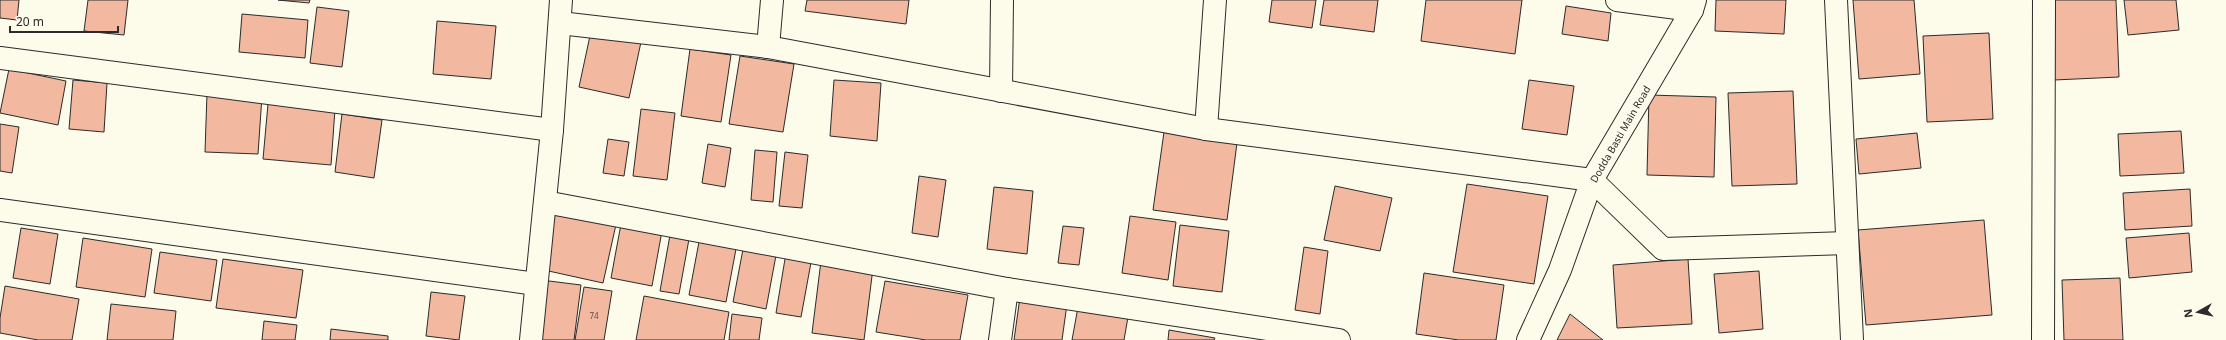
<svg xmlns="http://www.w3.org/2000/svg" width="2226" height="340" font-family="'Noto Sans',sans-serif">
<rect width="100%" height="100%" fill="#fdfbea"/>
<g fill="#f2b8a0" stroke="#2b2b2b">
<path d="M0,0H19L17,20L0,18Z"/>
<path d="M88,0H128L124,35L84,31Z"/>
<path d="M278,0H310L309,3Z"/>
<path d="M807,0H909L906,24L805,11Z"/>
<path d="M1272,0H1316L1312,28L1269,22Z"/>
<path d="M1324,0H1378L1374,32L1320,25Z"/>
<path d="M1426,0H1522L1515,54L1421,41Z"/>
<path d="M1716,0H1786L1784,34L1715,31Z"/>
<path d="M1853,0H1914L1920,74L1859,79Z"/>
<path d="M2051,0H2116L2119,77L2054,80Z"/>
<path d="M2124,0H2176L2179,30L2128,35Z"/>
<path d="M1566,6L1611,13L1608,41L1562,34Z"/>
<path d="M317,7L349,11L342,67L310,63Z"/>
<path d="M242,14L308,20L305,58L239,52Z"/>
<path d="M437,21L496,26L491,79L433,74Z"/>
<path d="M591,31L641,42L629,98L579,87Z"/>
<path d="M1989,33L1993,119L1927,122L1923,36Z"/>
<path d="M690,49L731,55L721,122L681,116Z"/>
<path d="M740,56L794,64L783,132L729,124Z"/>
<path d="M9,69L66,81L58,125L0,113Z"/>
<path d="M73,80L107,83L104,132L69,129Z"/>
<path d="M834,80L881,83L877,141L830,136Z"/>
<path d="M1529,80L1574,86L1567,135L1522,129Z"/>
<path d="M1793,91L1797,184L1732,186L1728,93Z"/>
<path d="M207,93L262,96L258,154L205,152Z"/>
<path d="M1649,95L1716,97L1714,177L1647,175Z"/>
<path d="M268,104L335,109L331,165L263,159Z"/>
<path d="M641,109L675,113L667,180L633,176Z"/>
<path d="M342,114L382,120L374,178L335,172Z"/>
<path d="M0,124L19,127L12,173L0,171Z"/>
<path d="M2181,131L2184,173L2120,176L2118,134Z"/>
<path d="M1164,132L1237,143L1227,220L1153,210Z"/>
<path d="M1917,133L1921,168L1859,174L1856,139Z"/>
<path d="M608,139L629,142L624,176L603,173Z"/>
<path d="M708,144L731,148L725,187L702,183Z"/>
<path d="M755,150L777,152L773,202L751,200Z"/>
<path d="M785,152L808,155L802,208L779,206Z"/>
<path d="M919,176L946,180L938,237L912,233Z"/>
<path d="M1467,184L1548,196L1534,284L1453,272Z"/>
<path d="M1335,186L1392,198L1380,251L1324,240Z"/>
<path d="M994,187L1033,191L1027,254L987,249Z"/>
<path d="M2190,189L2192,226L2125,230L2123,193Z"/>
<path d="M547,205L617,220L603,283L544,270Z"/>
<path d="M1130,216L1176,222L1168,280L1122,273Z"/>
<path d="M1984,220L1992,315L1866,325L1858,230Z"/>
<path d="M621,224L662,231L652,286L611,278Z"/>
<path d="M1180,225L1229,231L1222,292L1173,286Z"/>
<path d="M1063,226L1084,228L1079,265L1058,263Z"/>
<path d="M21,228L58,234L50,284L13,278Z"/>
<path d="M2189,233L2192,272L2129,278L2126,238Z"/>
<path d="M670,235L689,239L679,294L660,291Z"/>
<path d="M83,238L152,249L145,297L76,287Z"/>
<path d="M699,242L736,249L726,302L689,295Z"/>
<path d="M744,244L777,250L766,309L733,302Z"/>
<path d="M1304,247L1328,251L1320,314L1295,310Z"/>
<path d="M160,252L217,260L211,301L154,293Z"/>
<path d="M786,253L812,257L801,317L776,313Z"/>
<path d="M223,259L303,270L296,318L216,308Z"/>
<path d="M1688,259L1692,324L1617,328L1613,265Z"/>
<path d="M821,261L873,268L864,340L812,333Z"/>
<path d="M1759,271L1763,329L1719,333L1714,274Z"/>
<path d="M1424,273L1504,285L1496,340H1459L1416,334Z"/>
<path d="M2120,278L2123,340H2064L2062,280Z"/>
<path d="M541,280L581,285L574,340H534Z"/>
<path d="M885,281L968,295L960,340H926L876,332Z"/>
<path d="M5,286L79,299L72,340H38L0,333V318Z"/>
<path d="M584,287L612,291L604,340H575Z"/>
<path d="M431,292L465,296L459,340L426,336Z"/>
<path d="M644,296L729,312L724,340H636Z"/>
<path d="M1020,297L1067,304L1062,340H1014Z"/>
<path d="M111,304L176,311L173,340H107Z"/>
<path d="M1078,307L1128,317L1124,340H1072Z"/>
<path d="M732,314L762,318L759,340H729Z"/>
<path d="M1570,314L1603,340H1557Z"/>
<path d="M264,321L297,325L295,340H262Z"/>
<path d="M331,329L388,336V340H330Z"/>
<path d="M1169,330L1215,338L1214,340H1168Z"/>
</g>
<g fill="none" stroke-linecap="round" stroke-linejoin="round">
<g stroke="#2b2b2b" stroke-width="24">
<g id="minor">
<path d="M772,0L768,47L1206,129L1592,180L1663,249L1847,243"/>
<path d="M1617,0L1692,10"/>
<path d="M1836,0L1852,340"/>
<path d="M560,23L768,47"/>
<path d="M0,58L552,130"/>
<path d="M1001,91L1002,0"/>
<path d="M1206,129L1215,0"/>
<path d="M545,202L1007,289L1339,340"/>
<path d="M0,210L536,284"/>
<path d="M531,340L552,130L561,0"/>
<path d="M1000,340L1007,289"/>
<path d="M1528,340L1560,270L1592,180L1692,10L1695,0"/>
<path d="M2043,340L2044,0"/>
</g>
</g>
<use href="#minor" stroke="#fdfbea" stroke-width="22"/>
</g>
<g text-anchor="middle" stroke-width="3" stroke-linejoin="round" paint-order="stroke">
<g font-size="8" fill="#5d4e48">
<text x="594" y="319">74</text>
</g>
<g font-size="10" fill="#2b2b2b" stroke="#fdfbea">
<text transform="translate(1620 134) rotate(-60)" y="4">Dodda Basti Main Road</text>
</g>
</g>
<g transform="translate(2198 312) rotate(262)" stroke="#fdfbea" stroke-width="3" paint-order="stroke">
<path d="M0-3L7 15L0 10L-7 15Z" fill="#2b2b2b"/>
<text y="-6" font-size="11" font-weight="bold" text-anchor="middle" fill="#2b2b2b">N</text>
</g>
<path d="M10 26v6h108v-6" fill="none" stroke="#2b2b2b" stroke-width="2"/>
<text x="16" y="26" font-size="12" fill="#2b2b2b" stroke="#fdfbea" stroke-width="3" paint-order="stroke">20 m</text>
</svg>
